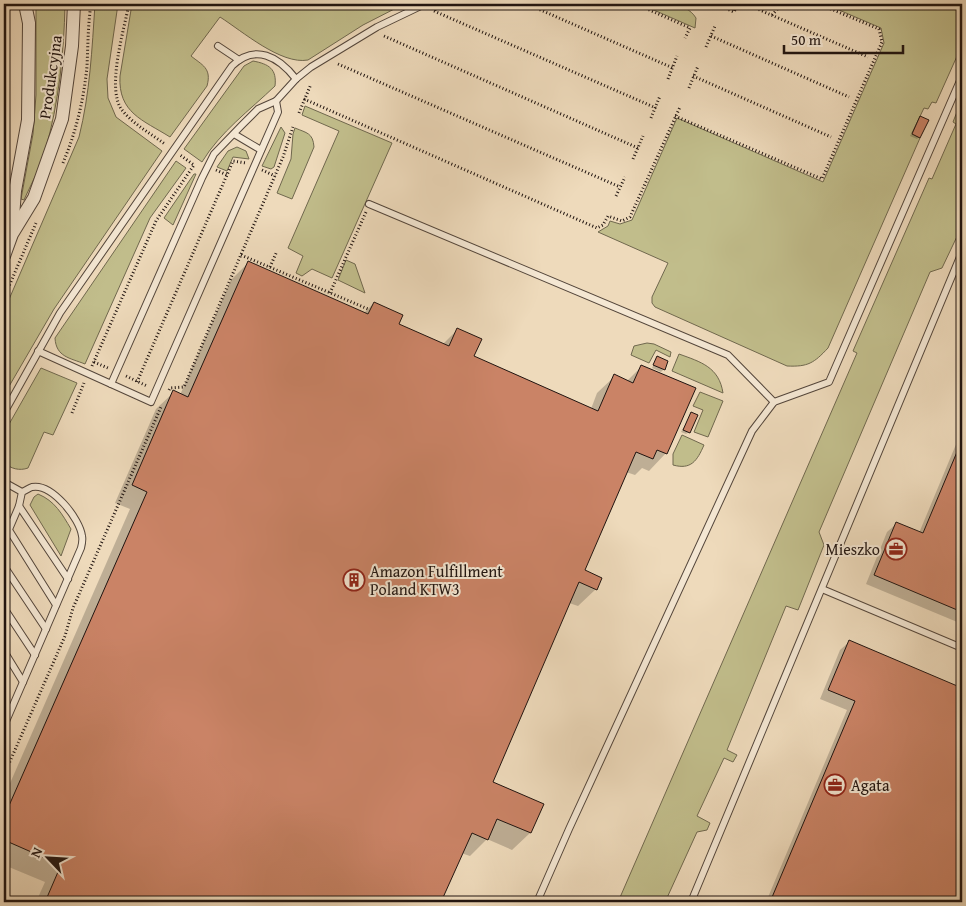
<svg xmlns="http://www.w3.org/2000/svg" width="966" height="906" font-family="'Gentium Book Plus',serif">
<rect width="100%" height="100%" fill="#eedabb"/>
<filter id="stains"><feTurbulence type="fractalNoise" baseFrequency=".004" numOctaves="4"/><feColorMatrix values="0 0 0 0 .2 0 0 0 0 .09 0 0 0 0 .02 0 0 0 .5 -.17"/></filter>
<radialGradient id="worn" r=".72"><stop offset=".6" stop-color="#630" stop-opacity="0"/><stop offset="1" stop-color="#630" stop-opacity=".3"/></radialGradient>
<g fill="#c1bd8b" stroke="#70684e">
<path d="M36,4H65C64,53 59,103 45,151C40,169 31,184 24,200L21,199L33,134L36,95Z"/>
<path d="M95,4H118L107,79L108,98L116,117L162,151L54,309L4,395V311L79,137C90,93 92,49 95,4Z"/>
<path d="M132,4H404L363,25L308,60C281,65 242,31 220,17L191,56C202,65 212,68 207,86L170,137C143,120 118,113 120,76Z"/>
<path d="M640,4C658,4 685,0 696,18L695,28Z"/>
<path d="M825,4H962V45L936,103L932,102L928,109L924,108L912,133L920,138L828,348C814,363 808,367 787,366L655,307L652,303V297L668,263L598,232L608,226L610,221L620,224L632,220L677,118L823,182L884,43L881,28Z"/>
<path d="M253,61C269,64 277,69 275,86C250,110 220,132 202,162L184,149L244,66Z"/>
<path d="M962,99V226L942,268L930,272L819,532L824,545L798,610L786,606L727,750L737,755L733,762L724,758L697,816L710,823L707,830L697,832L666,900L668,902H618L857,353L853,351L929,178L932,179L956,124L953,122Z"/>
<path d="M305,106L392,143L332,278L312,269L302,276L296,273L303,256L288,248L339,131L302,115Z"/>
<path d="M281,127L285,133L274,167L271,169L262,166Z"/>
<path d="M295,128C307,133 313,133 314,147L292,199L277,193L291,159L293,134Z"/>
<path d="M237,147L246,151L249,159L233,157L227,171L217,167L228,151Z"/>
<path d="M176,161L186,168L150,218L85,364C70,358 56,357 55,338Z"/>
<path d="M194,174H196L173,225L164,218Z"/>
<path d="M346,260L355,264L365,293L338,280Z"/>
<path d="M647,343L654,344L671,352L670,357L656,350L649,363L631,355L634,346Z"/>
<path d="M679,354C701,362 719,367 723,393L672,371Z"/>
<path d="M41,368L77,383L53,435L44,432L28,468C20,471 10,469 4,462V433Z"/>
<path d="M700,392L723,401L708,437L694,432L703,410L693,406Z"/>
<path d="M682,435L704,445C697,461 691,470 673,465V454Z"/>
<path d="M38,494C55,501 62,514 71,529L61,556L30,505L34,497Z"/>
</g>
<g fill="#0003">
<path d="M920,117L919,137L917,139L910,136Z"/>
<path d="M248,263L364,313L374,303L397,325L442,345L457,330L472,357L591,409L597,393L615,376L627,381L642,366L666,453L649,471L642,468L635,475L626,472L583,571L596,589L578,606L569,603L491,782L542,804L530,833L512,850L487,839L470,856L461,853L440,902H36L45,882L4,865V797L130,509L115,503L156,409L174,392L180,395L231,280Z"/>
<path d="M657,358L664,369L661,372L652,368Z"/>
<path d="M692,413L689,432L686,434L681,432Z"/>
<path d="M962,430V624L866,584L887,532L896,524L919,533Z"/>
<path d="M849,642L962,689V902H766L847,710L820,699L840,650Z"/>
</g>
<g fill="#ca8366" stroke="#201410">
<path d="M920,116L929,120L920,138L912,134Z"/>
<path d="M248,261L368,314L374,302L403,315L399,324L449,346L457,328L482,339L474,356L598,411L614,374L633,383L641,365L696,388L667,454L657,450L653,459L636,452L585,570L602,578L597,590L579,582L493,782L544,804L531,833L497,819L488,840L472,833L441,902H45L61,865L4,840V817L147,492L132,485L173,390L188,397Z"/>
<path d="M657,356L668,361L665,370L653,365Z"/>
<path d="M691,412L698,415L690,433L683,430Z"/>
<path d="M962,440V612L874,575L896,522L923,533Z"/>
<path d="M849,640L962,688V902H770L855,701L828,690Z"/>
</g>
<g fill="none" stroke-linecap="round" stroke-linejoin="round">
<g stroke="#54463b" stroke-width="8">
<g id="service">
<path d="M218,46L239,60"/>
<path d="M234,134L261,150"/>
<path d="M369,204L728,355L774,402"/>
<path d="M38,351L151,402L278,112L276,101"/>
<path d="M111,384L202,178L214,154L242,125L258,109L276,101L296,79L311,67L377,27L425,4"/>
<path d="M4,413L60,313L232,66C255,43 279,57 296,79"/>
<path d="M4,482L22,492"/>
<path d="M19,506L68,579"/>
<path d="M9,530L56,605"/>
<path d="M4,541L19,506L22,492C25,491 29,488 32,487C52,483 80,519 82,536C83,540 82,544 81,548L4,726"/>
<path d="M4,566L46,629"/>
<path d="M822,589L962,648"/>
<path d="M4,608L35,655"/>
<path d="M4,651L23,682"/>
<path d="M4,701L8,715"/>
<path d="M537,902L569,829L752,431L774,402L829,382L962,76"/>
<path d="M691,902L962,252"/>
</g>
</g>
<g stroke="#54463b" stroke-width="14">
<g id="minor">
<path d="M12,230L15,191L28,120L29,23L25,4"/>
<path d="M4,256L12,234L34,198L62,119L72,46L74,4"/>
</g>
</g>
<g stroke="#201410" stroke-width="3" stroke-dasharray="1 2.5" stroke-linecap="butt">
<path d="M129,4C124,30 106,89 122,110C133,124 151,134 165,144"/>
<path d="M527,4L673,68"/>
<path d="M636,4L690,28L685,38"/>
<path d="M716,4L734,12L738,4"/>
<path d="M746,4L868,57"/>
<path d="M435,10L447,4"/>
<path d="M434,11L656,108"/>
<path d="M772,15L782,4"/>
<path d="M384,36L638,148"/>
<path d="M711,36L849,97"/>
<path d="M706,47L715,26"/>
<path d="M338,64L620,187"/>
<path d="M693,76L831,137"/>
<path d="M668,79L677,56"/>
<path d="M689,88L698,66"/>
<path d="M304,99L597,228L603,225L608,216L622,221L630,217L680,107"/>
<path d="M299,113L311,84"/>
<path d="M675,116L822,179L882,42L879,29L819,4"/>
<path d="M651,118L660,96"/>
<path d="M633,159L643,136"/>
<path d="M63,163C76,132 84,99 87,66C88,45 88,24 91,4"/>
<path d="M216,170L227,175"/>
<path d="M262,170L275,176"/>
<path d="M616,196L625,177"/>
<path d="M241,255L368,309"/>
<path d="M270,267L277,251"/>
<path d="M330,293L366,212"/>
<path d="M4,298L36,223"/>
<path d="M94,362L108,368"/>
<path d="M92,366L156,221L194,165L180,155"/>
<path d="M126,376L147,386"/>
<path d="M137,382L233,161L246,163"/>
<path d="M169,390L170,388L184,387L283,157L293,127"/>
<path d="M72,413L84,383"/>
<path d="M4,775L65,636L73,608L161,407"/>
</g>
<use href="#service" stroke="#f4e7d3" stroke-width="6"/>
<use href="#minor" stroke="#f4e7d3" stroke-width="12"/>
</g>
<defs>
<g id="office-ring" transform="scale(1.125)"><circle r="9.5" fill="#f4e7d3" stroke="#8f2418" stroke-width="1.5"/><path d="M-6-3h4V-5.5h4V-3h4V5H-6ZM-1-4.5V-3h2v-1.5ZM-6 0V1H6V0Z" fill="#8f2418"/></g>
<g id="building-ring" transform="scale(1.125)"><circle r="9.5" fill="#f4e7d3" stroke="#8f2418" stroke-width="1.5"/><path d="M-4-6H4V6H1V3H-1V6H-4ZM-2.5-4.3h1.7v1.8h-1.7ZM.8-4.3h1.7v1.8H.8ZM-2.5-1h1.7V.8h-1.7ZM.8-1h1.7V.8H.8Z" fill="#8f2418"/></g>
</defs>
<g fill-rule="evenodd">
<use href="#office-ring" x="896" y="549"/>
<use href="#building-ring" x="354" y="580"/>
<use href="#office-ring" x="835" y="785"/>
</g>
<g text-anchor="middle" stroke-width="4" stroke-linejoin="round" paint-order="stroke">
<g font-size="16" fill="#201410" stroke="#f4e7d3">
<text transform="translate(50 77) rotate(-82)" y="6">Produkcyjna</text>
</g>
<g font-size="16" fill="#201410" stroke="#f4e7d3" text-anchor="start">
<text x="880" y="555" text-anchor="end">Mieszko</text>
<text x="370" y="577">Amazon Fulfillment<tspan x="370" dy="18">Poland KTW3</tspan></text>
<text x="851" y="791">Agata</text>
</g>
</g>
<rect width="966" height="906" fill="none" stroke="#eedabb" stroke-width="20"/>
<rect x="5" y="5" width="956" height="896" fill="none" stroke="#201410" stroke-width="2.5"/>
<rect x="10" y="10" width="946" height="886" fill="none" stroke="#201410"/>
<g transform="translate(48 858) rotate(295)" stroke="#f4e7d3" stroke-width="4" paint-order="stroke">
<path d="M0-4L9 19L0 12L-9 19Z" fill="#201410"/>
<text y="-8" font-size="14" font-weight="bold" text-anchor="middle" fill="#201410">N</text>
</g>
<path d="M784 45v8h119v-8" fill="none" stroke="#201410" stroke-width="2.5"/>
<text x="791" y="45" font-size="15" fill="#201410" stroke="#f4e7d3" stroke-width="4" paint-order="stroke">50 m</text>
<rect width="100%" height="100%" filter="url(#stains)"/>
<rect width="100%" height="100%" fill="url(#worn)"/>
</svg>
